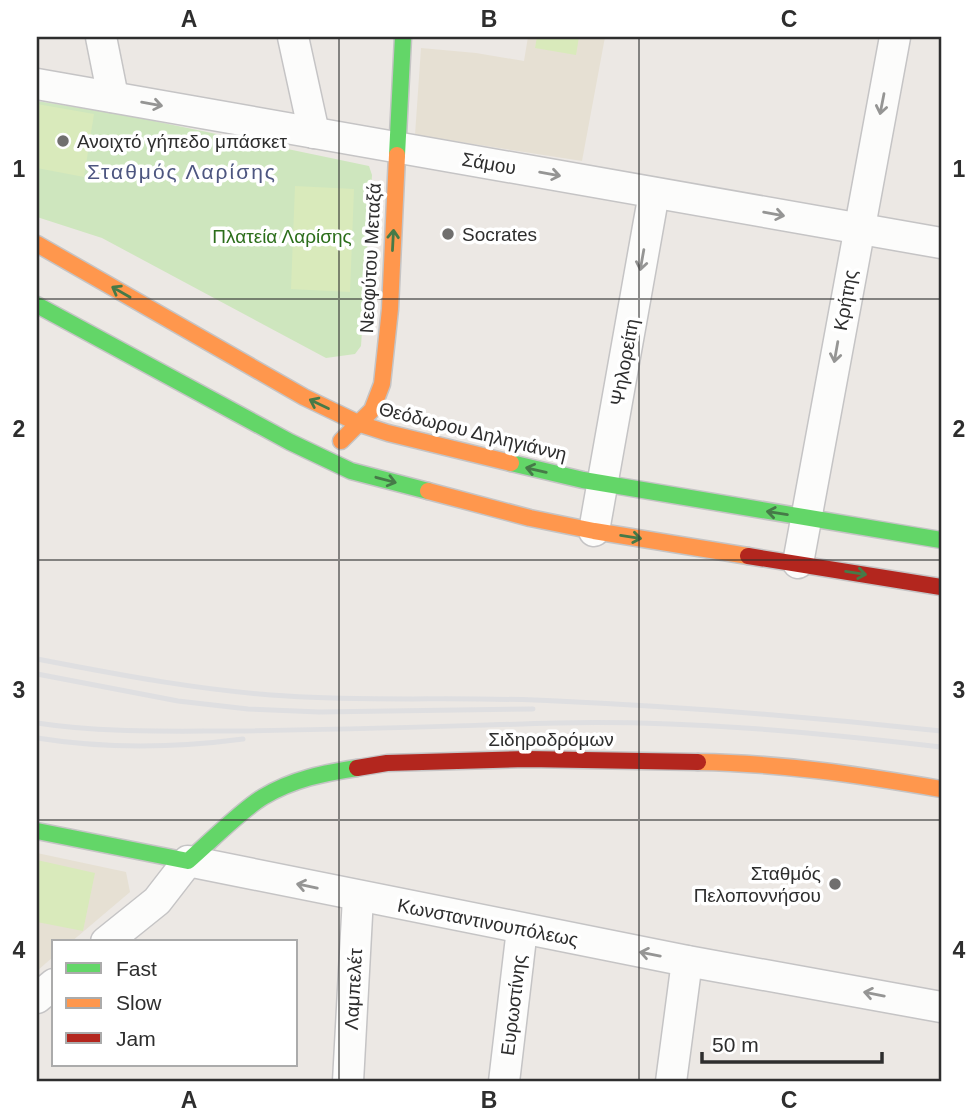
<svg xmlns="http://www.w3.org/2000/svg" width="978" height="1119" font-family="Arial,sans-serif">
<rect width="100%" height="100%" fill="#ece8e4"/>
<g fill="#e6e0d3">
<path d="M528,37H605L582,161L415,135L421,48L476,53L524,61Z"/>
<path d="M37,853L126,872L130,892L71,942H54V956L37,971Z"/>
</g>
<path fill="#cee6be" d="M37,101L130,116L369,166L372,175L361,346L355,354L326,358L102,238L37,217Z"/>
<g fill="#d9eabb">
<path d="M537,37H579L576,55L535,48Z"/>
<path d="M37,104L94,114L84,177L37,168Z"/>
<path d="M295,186L354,189L350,292L291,289Z"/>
<path d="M37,860L95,873L83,931L37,922Z"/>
</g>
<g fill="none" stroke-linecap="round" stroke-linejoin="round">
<g stroke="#c5c4c5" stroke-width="33">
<g id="street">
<path d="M101,37L113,97"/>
<path d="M293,37L314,133"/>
<path d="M37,84L941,243"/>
<path d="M594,531L654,193"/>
<path d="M798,563L895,37"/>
<path d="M106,942L157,901L188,861L687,961L941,1007"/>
<path d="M37,998L54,984"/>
<path d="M348,1082L358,897"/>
<path d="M504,1082L522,929"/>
<path d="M671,1082L687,961"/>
</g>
</g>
<g stroke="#c5c4c5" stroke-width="19">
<g id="fast">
<path d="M397,155L403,37"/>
<path d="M37,305L290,442L351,471L428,491"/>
<path d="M511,463L583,480L941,540"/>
<path d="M37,831L188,861C210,842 240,811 263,797C293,779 324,773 357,768"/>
</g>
</g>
<g stroke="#c5c4c5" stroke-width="19">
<g id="slow">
<path d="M37,244L304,397L360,424L388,433L511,463"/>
<path d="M341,441L372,410L382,384L390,309L397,155"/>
<path d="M428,491L530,518L594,531L748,556"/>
<path d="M698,762C780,763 860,775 941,789"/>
</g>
</g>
<g stroke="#c5c4c5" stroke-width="19">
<g id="jam">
<path d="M748,556L941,587"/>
<path d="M357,768L387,763L527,759L698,762"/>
</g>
</g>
<use href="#street" stroke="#fcfcfb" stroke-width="30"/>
<use href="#fast" stroke="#63d668" stroke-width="16"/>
<use href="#slow" stroke="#ff974d" stroke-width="16"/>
<use href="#jam" stroke="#b3261e" stroke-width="16"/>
<g stroke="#dfdfe1" stroke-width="5">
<path d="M37,659C120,675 203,691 287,696C377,702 467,696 557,701C685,707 814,717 941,731"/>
<path d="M37,674L178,701L248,709L319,712L533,709"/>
<path d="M37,723C102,733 167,731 232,731C340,730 448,726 556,723C685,720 813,732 941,747"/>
<path d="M37,738C106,749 175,748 243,739"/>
</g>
</g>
<defs><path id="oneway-shaft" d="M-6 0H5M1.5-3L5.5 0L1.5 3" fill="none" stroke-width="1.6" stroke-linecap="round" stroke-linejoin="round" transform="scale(1.75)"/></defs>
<g stroke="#959594">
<use href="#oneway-shaft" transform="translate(152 104) rotate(10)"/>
<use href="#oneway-shaft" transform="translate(882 104) rotate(101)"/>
<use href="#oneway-shaft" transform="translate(550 174) rotate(10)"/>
<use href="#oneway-shaft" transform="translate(774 214) rotate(10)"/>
<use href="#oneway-shaft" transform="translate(642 260) rotate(100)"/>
<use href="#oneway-shaft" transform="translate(836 352) rotate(100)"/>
<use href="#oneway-shaft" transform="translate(307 886) rotate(-168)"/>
<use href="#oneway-shaft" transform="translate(650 954) rotate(-169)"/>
<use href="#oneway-shaft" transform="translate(874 994) rotate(-169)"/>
</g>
<g stroke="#467a48">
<use href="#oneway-shaft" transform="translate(393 240) rotate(-87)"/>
<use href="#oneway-shaft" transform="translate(121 292) rotate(-150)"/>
<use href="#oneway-shaft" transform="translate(319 404) rotate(-154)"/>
<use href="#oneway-shaft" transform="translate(536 470) rotate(-167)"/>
<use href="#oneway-shaft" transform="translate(386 480) rotate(15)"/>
<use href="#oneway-shaft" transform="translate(777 513) rotate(-171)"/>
<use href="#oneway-shaft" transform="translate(631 537) rotate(9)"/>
<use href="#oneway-shaft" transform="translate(856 573) rotate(9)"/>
</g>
<path fill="none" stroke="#2e2e2e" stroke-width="2" stroke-opacity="0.55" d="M339,37V1082M639,37V1082M37,299H941M37,560H941M37,820H941"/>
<g fill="#706f6e" stroke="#fff" stroke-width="2.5">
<circle cx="63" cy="141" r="7"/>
<circle cx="448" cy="234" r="7"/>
<circle cx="835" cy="884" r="7"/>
</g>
<g text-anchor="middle" stroke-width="7" stroke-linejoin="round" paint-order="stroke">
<g font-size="19" fill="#2e2e2e" stroke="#fff" text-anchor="start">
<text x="77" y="148">Ανοιχτό γήπεδο μπάσκετ</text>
<text x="462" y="241">Socrates</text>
<text x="821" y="880" text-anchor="end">Σταθμός<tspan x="821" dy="22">Πελοποννήσου</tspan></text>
</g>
<g font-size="19" fill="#2e2e2e" stroke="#fff">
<text transform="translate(489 163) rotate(10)" y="7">Σάμου</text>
<text transform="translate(370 258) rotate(-87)" y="7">Νεοφύτου Μεταξά</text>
<text transform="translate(845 300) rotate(-80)" y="7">Κρήτης</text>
<text transform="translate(624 362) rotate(-80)" y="7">Ψηλορείτη</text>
<text transform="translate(473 431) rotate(14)" y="7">Θεόδωρου Δηληγιάννη</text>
<text x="551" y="746">Σιδηροδρόμων</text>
<text transform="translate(488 922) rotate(11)" y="7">Κωνσταντινουπόλεως</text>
<text transform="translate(353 989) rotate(-87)" y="7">Λαμπελέτ</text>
<text transform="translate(513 1005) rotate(-83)" y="7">Ευρωστίνης</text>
</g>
<g font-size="19" fill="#2c6e1b" stroke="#fff">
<text x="282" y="243">Πλατεία Λαρίσης</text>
</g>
<g font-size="21" letter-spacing="2" fill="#4d5680" stroke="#fff">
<text x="182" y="179">Σταθμός Λαρίσης</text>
</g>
</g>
<rect width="978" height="1119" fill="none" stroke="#ffffff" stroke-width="77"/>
<rect x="52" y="940" width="245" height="126" fill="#ffffff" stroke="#ababab" stroke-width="2"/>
<rect x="66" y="963" width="35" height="10" fill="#63d668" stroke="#ababab" stroke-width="2"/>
<text x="116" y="976" font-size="21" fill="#2e2e2e">Fast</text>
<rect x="66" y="998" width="35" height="10" fill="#ff974d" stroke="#ababab" stroke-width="2"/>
<text x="116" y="1010" font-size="21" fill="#2e2e2e">Slow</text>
<rect x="66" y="1033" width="35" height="10" fill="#b3261e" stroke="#ababab" stroke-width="2"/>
<text x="116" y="1046" font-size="21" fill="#2e2e2e">Jam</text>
<path d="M702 1052v10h180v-10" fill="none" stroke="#2e2e2e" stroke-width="3.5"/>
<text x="712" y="1052" font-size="21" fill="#2e2e2e" stroke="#ffffff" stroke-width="5" paint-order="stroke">50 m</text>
<rect x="38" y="38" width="902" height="1042" fill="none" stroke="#2e2e2e" stroke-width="2.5"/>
<g font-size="23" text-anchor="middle" font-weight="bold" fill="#2e2e2e">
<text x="189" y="27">A</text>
<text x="489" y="27">B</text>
<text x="789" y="27">C</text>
<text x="19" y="177">1</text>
<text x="959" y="177">1</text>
<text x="19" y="437">2</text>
<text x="959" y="437">2</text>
<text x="19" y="698">3</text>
<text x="959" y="698">3</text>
<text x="19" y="958">4</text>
<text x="959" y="958">4</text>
<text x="189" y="1108">A</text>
<text x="489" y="1108">B</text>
<text x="789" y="1108">C</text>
</g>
</svg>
